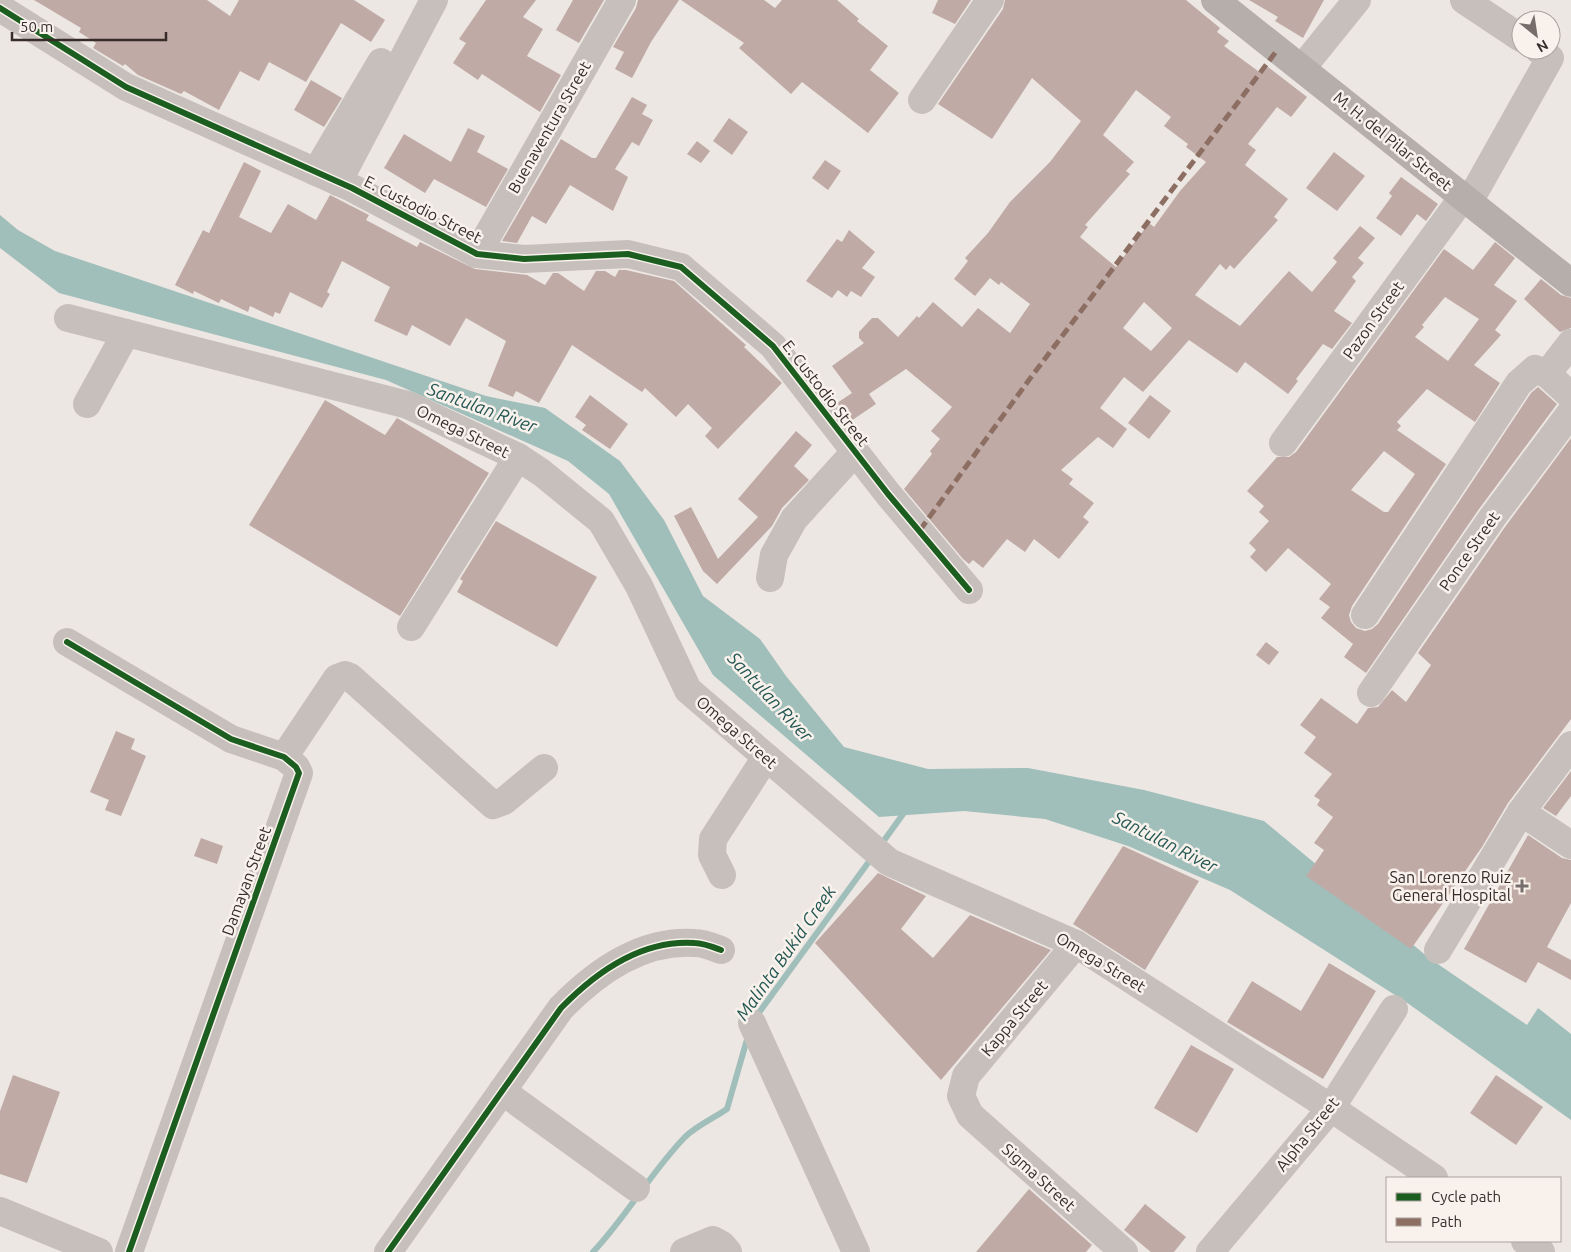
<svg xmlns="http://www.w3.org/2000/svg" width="1571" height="1252" font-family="Ubuntu,sans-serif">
<rect width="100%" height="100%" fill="#ede7e3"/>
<path fill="#a0beba" d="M0,215L18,230L55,251L486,396L545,408L620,461L664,520L703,596L760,639L786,676L844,747L928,769L1028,768L1144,790L1264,821L1429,958L1527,1025L1538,1008L1571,1034V1120L1406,1002L1230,890L1128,846L1045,819L964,811L879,817L713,675L609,494L568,461L386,380L59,293L0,248Z"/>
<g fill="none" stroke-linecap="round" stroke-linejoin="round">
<g stroke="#a0beba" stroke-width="6">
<path d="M880,846L906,810"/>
<path d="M755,1018L873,856"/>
<path d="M593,1252C627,1216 651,1172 685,1137C696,1126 714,1118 727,1109L748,1036"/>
</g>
</g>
<g fill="#c0aaa5" fill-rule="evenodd">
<path d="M34,0H207L230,16L239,0H354L385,20L371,42L341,23L306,82L269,62L259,81L240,71L219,110L184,91L181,94L138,75L125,64L123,66L93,48L96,43L79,32L81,28Z"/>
<path d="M486,0H536L523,17L543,29L527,56L561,75L540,112L482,74L478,80L453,63L466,43L459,39Z"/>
<path d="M573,0H604L579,43L556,30Z"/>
<path d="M638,0H679L651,42L632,78L615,69L624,52L613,47L636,8Z"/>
<path d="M681,0H764L775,8L782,0H837L859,19L857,21L888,46L870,70L899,93L868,133L802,82L791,94L739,48L744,43Z"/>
<path d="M938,0H971L955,24L932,13Z"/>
<path d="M1005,0H1186L1220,28L1217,32L1229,41L1224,46L1262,74L1268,67L1307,97L1291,117L1277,107L1248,144L1256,150L1245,165L1288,199L1274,217L1278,220L1234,269L1230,265L1226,270L1220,264L1195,295L1240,326L1289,271L1312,292L1337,262L1333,258L1360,226L1375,238L1358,258L1364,263L1352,277L1356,281L1334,311L1352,323L1332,349L1323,344L1296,379L1298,381L1288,394L1245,362L1237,373L1189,340L1143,392L1124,377L1100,408L1127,429L1113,448L1098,437L1061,470L1073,479L1069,484L1094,503L1083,517L1089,522L1059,559L1034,539L1025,552L1007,539L983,568L973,560L969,564L963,559L904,489L932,454L930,451L940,439L931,431L952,407L906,369L869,394L876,404L851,421L837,403L852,393L832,366L864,343L859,338V332L872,318H878L898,337L917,316L919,318L933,302L962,327L978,308L1010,333L1030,304L1001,282L999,285L990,278L975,296L954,279L968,261L965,258L988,233L1010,202L1050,162L1081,121L1032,78L992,139L938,104L1003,9ZM1136,90L1171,117L1164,126L1188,144L1186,147L1206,162L1180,191L1154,227L1149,223L1116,267L1080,237L1088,227L1085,225L1130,174L1126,171L1134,162L1103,135ZM1144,302L1172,328L1151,351L1123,328Z"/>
<path d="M1249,0H1324L1303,38L1275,21L1278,17Z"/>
<path d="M311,80L342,98L324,127L294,110Z"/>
<path d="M632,97L647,105L642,114L653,120L639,146L632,142L615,169L628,177L613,211L570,185L546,224L532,216L517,243L502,241L561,139L592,158H596Z"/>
<path d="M729,118L748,132L732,155L713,141Z"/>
<path d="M468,128L485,136L477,152L508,169L486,207L434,179L425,193L384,168L404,134L451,162Z"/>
<path d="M697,141L710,151L701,163L687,154Z"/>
<path d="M1334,152L1365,176L1337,211L1306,188Z"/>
<path d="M825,160L841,171L828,190L812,178Z"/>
<path d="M244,162L261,171L239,217L271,233L288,204L316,220L330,195L369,215L366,220L417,247L420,242L475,269L527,275L545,285L553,273H558L584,291L596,271H605L615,277L619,270H626L674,281L746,345L744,347L782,383L718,449L705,436L712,428L688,404L676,417L645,388L642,392L572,345L539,403L516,391L513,397L488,386L506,341L466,318L450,346L412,325L407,336L374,321L390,287L342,261L327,292L330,294L322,308L290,292L280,314L275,312L273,317L250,306L248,312L221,299L219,303L194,291L193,294L175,285L203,230L209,233Z"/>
<path d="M1401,177L1438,204L1426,221L1417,214L1401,236L1376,218L1392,196L1389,193Z"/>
<path d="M849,230L875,252L862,268L875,277L861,297L851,291L847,297L838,290L832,298L806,281L837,239L842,242Z"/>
<path d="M1495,242L1515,258L1494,285L1517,301L1495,330L1501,335L1474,365L1500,383L1475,422L1427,389L1397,422L1401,426L1397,430L1446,464L1352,606L1349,615L1351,622L1356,628L1365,631L1372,629L1378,624L1531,393L1538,387L1557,404L1479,509L1366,673L1344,657L1353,644L1321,618L1330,607L1319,599L1331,584L1288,548L1266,572L1250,557L1256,550L1249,543L1269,521L1259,512L1264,506L1247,491L1277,457H1289L1296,452L1444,249L1473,270ZM1445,297L1479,319L1448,361L1415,337L1424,327L1422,325ZM1384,451L1415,474L1388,512H1384L1351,490Z"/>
<path d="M1541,279L1561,295L1571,298V328L1560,332L1524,299Z"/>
<path d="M590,395L628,424L610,449L582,430L586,425L575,417Z"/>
<path d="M1150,395L1171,411L1149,439L1128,423Z"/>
<path d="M325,400L385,435L397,418L489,473L400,616L249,525Z"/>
<path d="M796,431L812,445L794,466L809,480L782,508L772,526L717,584L703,571L674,516L691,507L718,559L758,517L738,499Z"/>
<path d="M1571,438V719L1508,803L1482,847L1411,949L1306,876L1324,850L1314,843L1333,817L1317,805L1320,800L1314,796L1332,774L1304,753L1316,737L1300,725L1321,698L1357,724L1368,708L1378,707L1392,690L1406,702L1431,665L1418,653L1505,527Z"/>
<path d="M496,521L597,577L557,647L457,592L463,581L460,579Z"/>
<path d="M1266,642L1279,652L1269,665L1256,655Z"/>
<path d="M116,731L135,739L131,749L146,756L121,816L105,810L109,800L90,792Z"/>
<path d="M1571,771V796L1556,816L1543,808Z"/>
<path d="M1528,835L1562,858L1571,860V903L1547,947L1571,960V980L1538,962L1526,983L1464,949Z"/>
<path d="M201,838L223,846L217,864L194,856Z"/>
<path d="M1123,846L1199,881L1145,970L1073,924Z"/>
<path d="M878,873L926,896L901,929L933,958L970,915L1051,950L941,1080L815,943Z"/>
<path d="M1329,963L1376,991L1323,1079L1227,1022L1252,981L1301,1011Z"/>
<path d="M1191,1045L1234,1069L1197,1133L1154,1108Z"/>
<path d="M13,1075L60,1092L27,1183L0,1174V1111Z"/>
<path d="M1496,1075L1543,1107L1516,1145L1470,1113Z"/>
<path d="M1029,1189L1092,1245L1086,1252H976Z"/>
<path d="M1145,1204L1186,1237L1174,1252H1151L1124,1230Z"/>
</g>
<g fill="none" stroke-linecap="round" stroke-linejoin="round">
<g stroke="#c6bfbc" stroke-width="28">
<path d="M1464,0L1521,38"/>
<path d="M0,8L126,87L352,188L477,254L524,259L628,254L681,267L773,346L888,494L969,590"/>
<path d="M1302,68L1357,0"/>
<path d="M922,100L990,0"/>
<path d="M316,172L381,62"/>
<path d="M338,182L434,0"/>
<path d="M1469,202L1550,58L1539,50"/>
<path d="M477,254L622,0"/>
<path d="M68,318L408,405L518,457L542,473L601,521L639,586L688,690L889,862L1076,944L1331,1108L1434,1178"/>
<path d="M1571,343L1547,374L1571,396"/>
<path d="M87,404L126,333"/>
<path d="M1283,443L1463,197"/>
<path d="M770,578L774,555L794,519L855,452"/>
<path d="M1365,615L1519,383L1535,369L1547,374"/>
<path d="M411,627L518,457"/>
<path d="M67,642L231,739L284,757L296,767L299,773L129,1252"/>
<path d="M1371,693L1492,518L1571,412"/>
<path d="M284,757L337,678L345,675L350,677L493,805L504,801L544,768"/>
<path d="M1521,812L1571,845"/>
<path d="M722,875L712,855L713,839L766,757"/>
<path d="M1076,944L966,1076L961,1096L970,1115L1124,1252"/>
<path d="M1438,950L1521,812L1571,745"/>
<path d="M752,1023L856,1252"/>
<path d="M502,1091L636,1188"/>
<path d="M0,1211L99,1252"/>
<path d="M1525,1241L1541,1252"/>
<path d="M388,1252L561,1008C596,972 641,939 695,943C703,943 713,947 721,950"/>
<path d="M684,1252L713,1240L722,1245L728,1252"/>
<path d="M1210,1252L1331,1108L1394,1009"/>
</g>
<path stroke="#b5aeab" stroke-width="28" d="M1215,0L1571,283"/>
<path stroke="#8d6e63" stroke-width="5" stroke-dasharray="10 5" stroke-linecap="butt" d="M920,530L1026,384L1278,49"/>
<g stroke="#f9f1eb" stroke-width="9">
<g id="cycleway">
<path d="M0,8L126,87L352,188L477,254L524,259L628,254L681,267L773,346L888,494L969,590"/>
<path d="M67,642L231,739L284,757L296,767L299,773L129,1252"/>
<path d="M388,1252L561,1008C596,972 641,939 695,943C703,943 713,947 721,950"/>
</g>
</g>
<use href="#cycleway" stroke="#1b5e20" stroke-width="6"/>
</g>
<path fill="#776d6b" stroke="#f9f1eb" stroke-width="2" d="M1519.5 878.5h5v5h5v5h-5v5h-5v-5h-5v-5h5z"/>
<g text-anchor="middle" stroke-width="5" stroke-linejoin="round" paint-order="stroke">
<g font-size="16" fill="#372c2a" stroke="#f9f1eb">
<text transform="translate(549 127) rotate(-60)" y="6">Buenaventura Street</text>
<text transform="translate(1393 141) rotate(39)" y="6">M. H. del Pilar Street</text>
<text transform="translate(423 209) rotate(27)" y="6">E. Custodio Street</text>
<text transform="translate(1373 320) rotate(-54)" y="6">Pazon Street</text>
<text transform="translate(826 393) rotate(52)" y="6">E. Custodio Street</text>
<text transform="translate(463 431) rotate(26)" y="6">Omega Street</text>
<text transform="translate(1469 551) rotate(-55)" y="6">Ponce Street</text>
<text transform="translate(737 732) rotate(41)" y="6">Omega Street</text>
<text transform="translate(246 881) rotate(-70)" y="6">Damayan Street</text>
<text transform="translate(1101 962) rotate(31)" y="6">Omega Street</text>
<text transform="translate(1014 1018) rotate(-50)" y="6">Kappa Street</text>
<text transform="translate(1307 1134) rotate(-51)" y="6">Alpha Street</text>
<text transform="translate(1039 1177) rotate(42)" y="6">Sigma Street</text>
</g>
<g font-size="16" fill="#372c2a" stroke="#f9f1eb" text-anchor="end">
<text x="1511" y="883">San Lorenzo Ruiz<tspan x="1511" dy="18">General Hospital</tspan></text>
</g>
<g font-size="18" font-style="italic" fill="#225653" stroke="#f9f1eb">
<text transform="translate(482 408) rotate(20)" y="6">Santulan River</text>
<text transform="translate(770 697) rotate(47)" y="6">Santulan River</text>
<text transform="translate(1165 842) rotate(27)" y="6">Santulan River</text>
<text transform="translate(786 953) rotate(-55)" y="6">Malinta Bukid Creek</text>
</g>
</g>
<rect x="1386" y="1177" width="175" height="65" fill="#f9f1eb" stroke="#aba29e"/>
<rect x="1396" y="1193" width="25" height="8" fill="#1b5e20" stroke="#aba29e"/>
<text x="1431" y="1202" font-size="15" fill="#372c2a">Cycle path</text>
<rect x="1396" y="1218" width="25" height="8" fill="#8d6e63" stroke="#aba29e"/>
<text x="1431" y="1227" font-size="15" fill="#372c2a">Path</text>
<g transform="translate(1536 35) rotate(150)"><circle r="24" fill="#f9f1eb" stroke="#aba29e"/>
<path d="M0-4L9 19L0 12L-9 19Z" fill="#776d6b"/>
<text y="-8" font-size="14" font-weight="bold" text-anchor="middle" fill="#372c2a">N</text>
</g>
<path d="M12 32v8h154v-8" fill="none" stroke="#372c2a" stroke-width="2.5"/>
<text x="20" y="32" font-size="15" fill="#372c2a" stroke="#f9f1eb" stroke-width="4" paint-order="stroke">50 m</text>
</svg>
